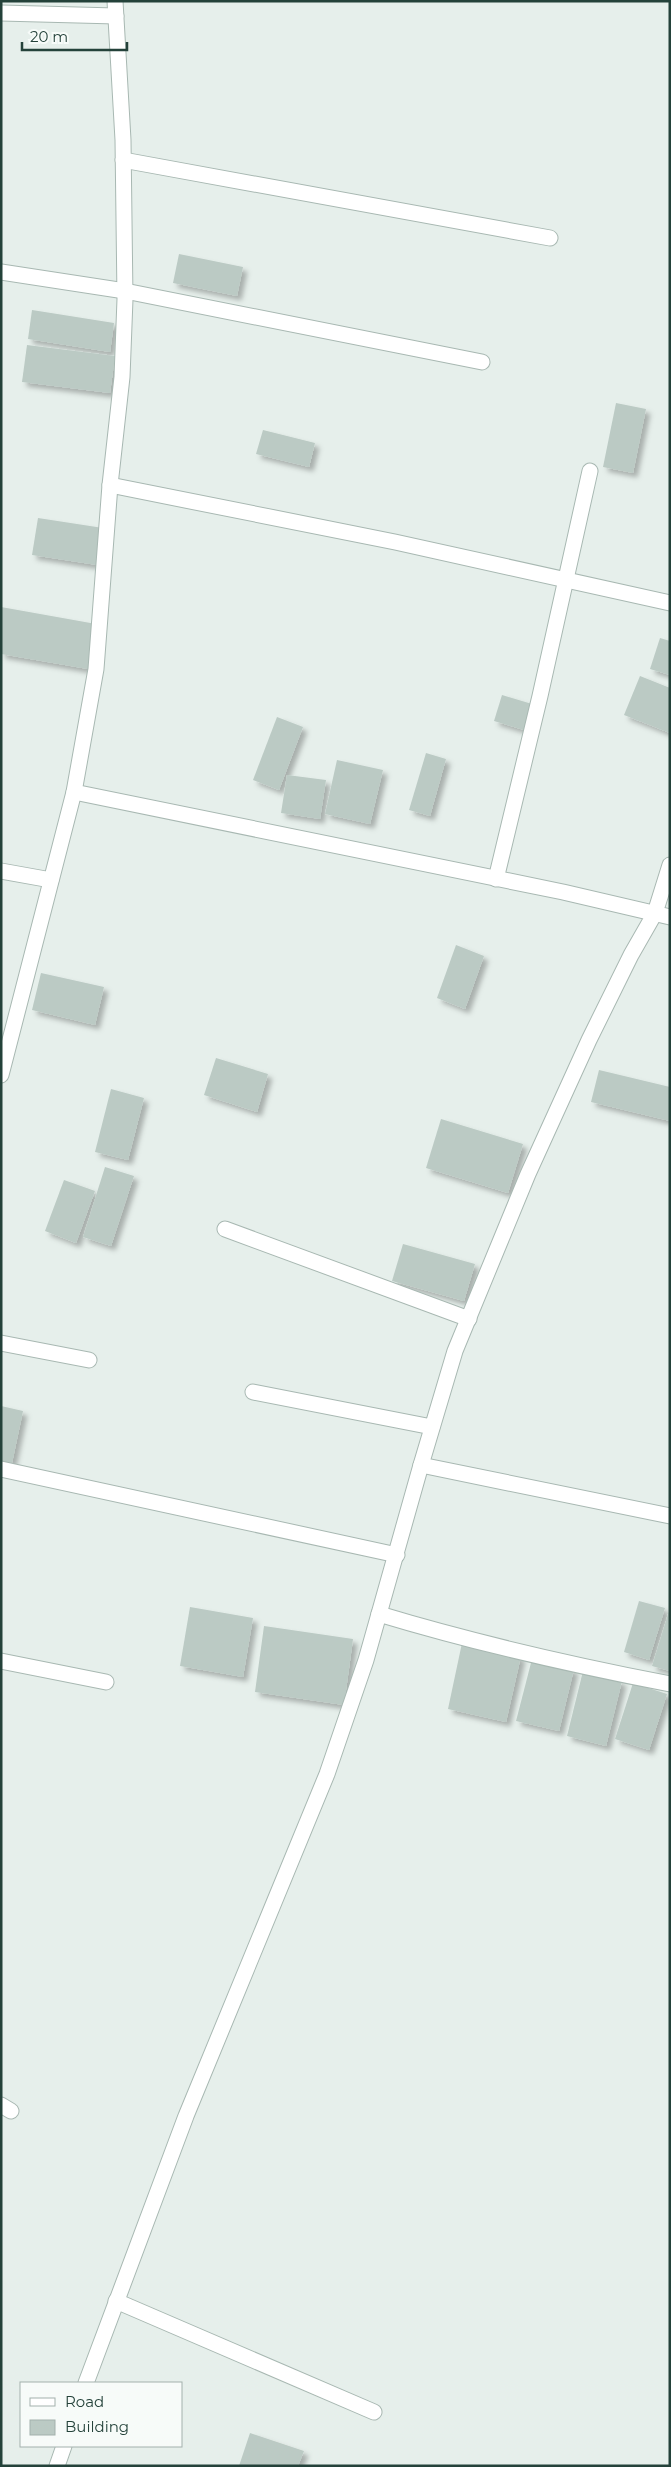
<svg xmlns="http://www.w3.org/2000/svg" width="671" height="2467" font-family="Montserrat,sans-serif">
<defs>
<filter id="shadow"><feDropShadow dx="4.5" dy="4.5" stdDeviation="2.5" flood-color="#0004"/></filter>
</defs>
<rect width="100%" height="100%" fill="#e6efeb"/>
<g fill="#bbcac4" filter="url(#shadow)">
<path d="M179,254L243,267L237,296L173,283Z"/>
<path d="M32,310L114,323L110,352L28,339Z"/>
<path d="M27,345L115,356L110,393L22,382Z"/>
<path d="M616,403L646,409L633,473L603,467Z"/>
<path d="M263,430L315,443L309,467L256,454Z"/>
<path d="M38,518L103,528L97,565L32,555Z"/>
<path d="M1,607L96,624L88,669L1,654Z"/>
<path d="M660,638L670,641V675L650,669Z"/>
<path d="M640,676L670,688V733L624,715Z"/>
<path d="M502,695L532,704L524,730L494,721Z"/>
<path d="M277,717L303,727L279,790L253,780Z"/>
<path d="M426,753L446,759L430,816L409,810Z"/>
<path d="M337,760L383,770L370,824L325,814Z"/>
<path d="M287,775L326,780L320,819L281,813Z"/>
<path d="M456,945L484,956L465,1009L437,998Z"/>
<path d="M41,973L104,987L95,1025L32,1010Z"/>
<path d="M216,1058L268,1074L257,1112L204,1095Z"/>
<path d="M599,1070L670,1087V1121L591,1102Z"/>
<path d="M111,1089L144,1098L128,1160L95,1152Z"/>
<path d="M441,1119L523,1144L508,1193L426,1168Z"/>
<path d="M105,1167L134,1176L111,1246L83,1237Z"/>
<path d="M64,1180L95,1191L76,1243L45,1231Z"/>
<path d="M403,1244L475,1264L464,1301L392,1281Z"/>
<path d="M1,1406L23,1411L12,1463L1,1461Z"/>
<path d="M639,1601L665,1608L649,1660L624,1652Z"/>
<path d="M190,1607L253,1618L243,1677L180,1666Z"/>
<path d="M669,1611L670,1612V1671L652,1666Z"/>
<path d="M264,1626L353,1639L344,1705L255,1692Z"/>
<path d="M462,1643L521,1656L506,1722L448,1709Z"/>
<path d="M532,1659L574,1669L559,1731L516,1721Z"/>
<path d="M583,1671L622,1681L606,1746L567,1736Z"/>
<path d="M633,1683L667,1694L649,1750L615,1739Z"/>
<path d="M250,2433L304,2451L298,2466H239Z"/>
</g>
<g fill="none" stroke-linecap="round" stroke-linejoin="round">
<g stroke="#a8b8b2" stroke-width="17">
<g id="minor">
<path d="M1,13L116,16"/>
<path d="M123,160L550,238"/>
<path d="M1,272L125,291L482,362"/>
<path d="M110,485L395,542L670,603"/>
<path d="M74,792L563,892L670,917"/>
<path d="M1,871L51,880"/>
<path d="M496,879L540,696L590,471"/>
<path d="M1,1075L74,792L96,669L110,485L122,377L125,299L123,140L115,1"/>
<path d="M225,1229L469,1319"/>
<path d="M1,1343L89,1360"/>
<path d="M253,1392L432,1427"/>
<path d="M421,1465L670,1516"/>
<path d="M1,1469L397,1555"/>
<path d="M379,1614C475,1643 572,1665 670,1684"/>
<path d="M1,1661L106,1682"/>
<path d="M1,2105L11,2111"/>
<path d="M116,2301L374,2412"/>
<path d="M86,2383L186,2116L327,1774L366,1660L421,1465L455,1351L528,1174L589,1040L631,955L655,913L670,865"/>
<path d="M57,2466L64,2446"/>
</g>
</g>
<use href="#minor" stroke="#fff" stroke-width="15"/>
</g>
<rect width="671" height="2467" fill="none" stroke="#24423a" stroke-width="5"/>
<rect x="20" y="2382" width="162" height="65" fill="#f7fbf9" stroke="#a3b1ad"/>
<rect x="30" y="2398" width="25" height="8" fill="#ffffff" stroke="#a3b1ad"/>
<text x="65" y="2407" font-size="15" fill="#24423a">Road</text>
<rect x="30" y="2420" width="25" height="15" fill="#bbcac4" stroke="#a3b1ad"/>
<text x="65" y="2432" font-size="15" fill="#24423a">Building</text>
<path d="M22 42v8h105v-8" fill="none" stroke="#24423a" stroke-width="2.5"/>
<text x="30" y="42" font-size="15" fill="#24423a" stroke="#f7fbf9" stroke-width="4" paint-order="stroke">20 m</text>
</svg>
